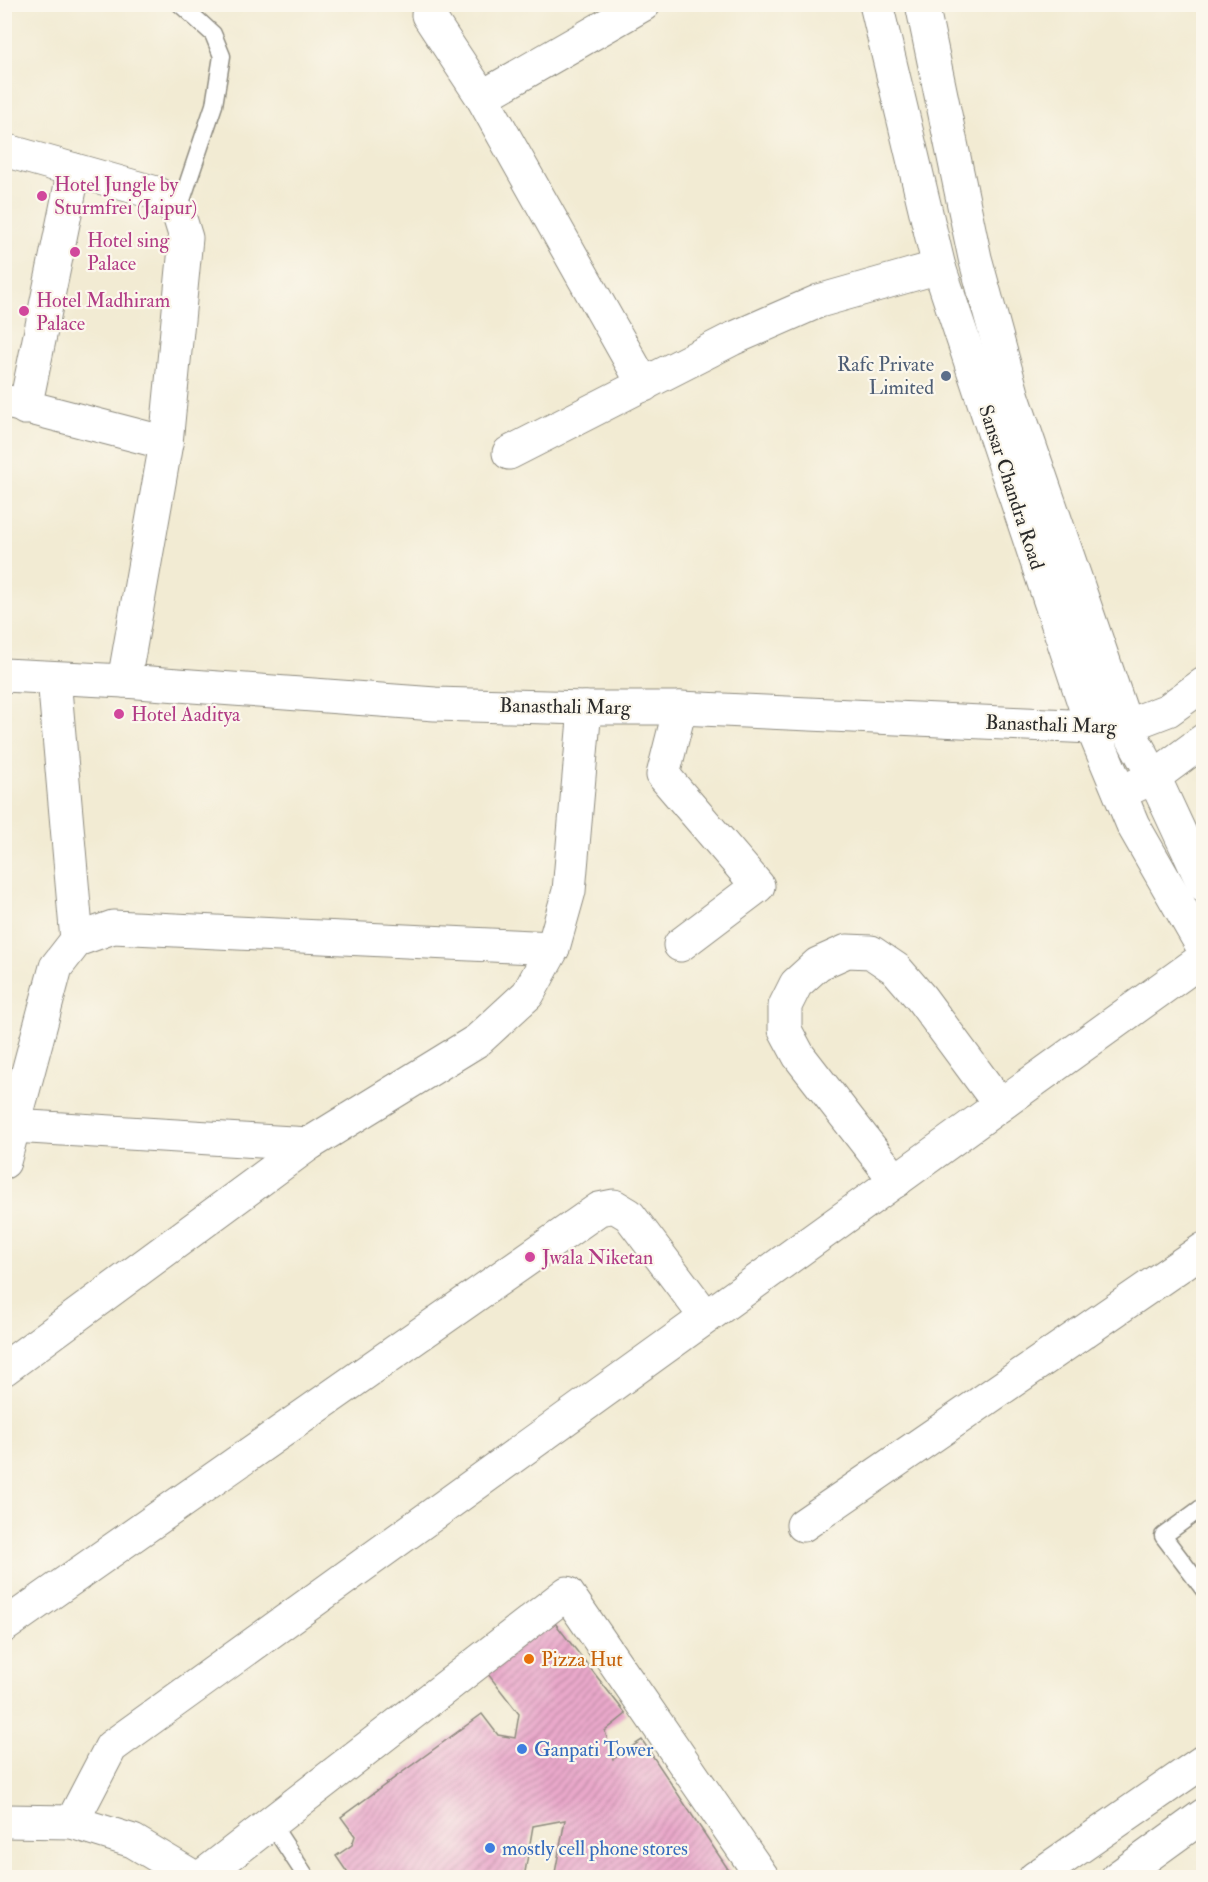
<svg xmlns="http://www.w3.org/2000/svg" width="1208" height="1882" font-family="'IM FELL Double Pica',serif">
<defs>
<pattern id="building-hatch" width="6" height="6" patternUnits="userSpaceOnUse" patternTransform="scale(1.5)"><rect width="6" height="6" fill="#eaa9cb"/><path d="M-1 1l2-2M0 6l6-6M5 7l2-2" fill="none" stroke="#be8aa5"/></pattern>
</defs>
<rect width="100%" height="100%" fill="#fbf7ec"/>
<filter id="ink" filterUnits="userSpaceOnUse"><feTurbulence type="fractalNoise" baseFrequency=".0167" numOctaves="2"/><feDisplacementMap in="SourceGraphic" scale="12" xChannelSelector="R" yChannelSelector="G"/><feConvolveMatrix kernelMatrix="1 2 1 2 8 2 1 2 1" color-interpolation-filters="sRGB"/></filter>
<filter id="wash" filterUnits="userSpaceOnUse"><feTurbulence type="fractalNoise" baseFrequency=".008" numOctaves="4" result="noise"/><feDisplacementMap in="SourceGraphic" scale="24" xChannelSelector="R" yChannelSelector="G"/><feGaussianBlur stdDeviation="1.35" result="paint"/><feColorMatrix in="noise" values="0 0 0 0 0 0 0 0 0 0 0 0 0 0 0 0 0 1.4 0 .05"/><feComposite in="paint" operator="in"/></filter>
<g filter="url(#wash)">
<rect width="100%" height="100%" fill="#f2ebd3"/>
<g id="blocks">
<path fill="url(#building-hatch)" d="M551,1618L626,1714L605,1731L613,1759L642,1740L734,1878H554L565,1820L533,1826L524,1878H351L336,1856L352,1845L355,1836L341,1817L482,1714L498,1735L515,1738L519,1714L484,1669Z"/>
</g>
</g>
<g filter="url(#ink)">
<use href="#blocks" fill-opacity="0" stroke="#8e8b7f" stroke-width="1.5"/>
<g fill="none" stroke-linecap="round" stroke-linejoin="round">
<g stroke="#8e8b7f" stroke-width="19">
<g id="lane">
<path d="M178,212L214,105L222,56L213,34L180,4"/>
<path d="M1204,1506L1163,1536L1204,1590"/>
<path d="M271,1823L307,1878"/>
</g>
</g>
<g stroke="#8e8b7f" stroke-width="35">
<g id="street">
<path d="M428,15L482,97L644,385"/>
<path d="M482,97L644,4"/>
<path d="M4,150L156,193L178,212L186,238L166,443L124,681"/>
<path d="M4,401L166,443"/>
<path d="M25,408L74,170"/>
<path d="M509,453L732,339L819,301L939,267"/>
<path d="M4,675L124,681L435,704L585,708H680L1092,727L1126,726L1168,710L1204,684"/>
<path d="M54,678L77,940"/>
<path d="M680,708L663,775L758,886L680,945"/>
<path d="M1120,793L1154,777L1204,740"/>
<path d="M13,1126L309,1144"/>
<path d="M4,1162L56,967L77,940L113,927L553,948"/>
<path d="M896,1181L799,1056L785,1030V1006L796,984L818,964L847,951L871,952L896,969L921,998L1000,1105"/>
<path d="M4,1369L309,1144L478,1040L528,994L553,948L569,891L585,708"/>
<path d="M803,1525L1204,1249"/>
<path d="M4,1626L599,1209L614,1206L629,1215L706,1317"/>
<path d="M4,1821L72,1822L133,1841L195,1878"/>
<path d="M72,1822L111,1747L1204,958"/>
<path d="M200,1878L567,1593L763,1878"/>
</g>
</g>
<g stroke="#8e8b7f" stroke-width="35">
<g id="secondary">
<path d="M876,4L939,267L1092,727L1133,825L1204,949"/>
<path d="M922,4L975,258L1013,397L1126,726L1154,777L1204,885"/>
</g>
</g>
<g stroke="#8e8b7f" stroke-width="35">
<g id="primary">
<path d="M1035,1878L1204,1761"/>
<path d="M1117,1878L1204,1815"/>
</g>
</g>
<use href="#lane" stroke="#fff" stroke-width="16"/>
<use href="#street" stroke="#fff" stroke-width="33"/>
<use href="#secondary" stroke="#fff" stroke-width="33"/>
<use href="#primary" stroke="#fff" stroke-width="33"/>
</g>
</g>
<g fill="#d1479c" stroke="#fbf7ec" stroke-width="2">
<circle cx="42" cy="196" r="6"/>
<circle cx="75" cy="252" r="6"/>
<circle cx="24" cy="311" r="6"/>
<circle cx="119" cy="714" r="6"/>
<circle cx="530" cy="1257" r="6"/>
</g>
<circle fill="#5c6f8a" stroke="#fbf7ec" stroke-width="2" cx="946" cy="376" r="6"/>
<circle fill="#e8710a" stroke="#fbf7ec" stroke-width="2" cx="529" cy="1659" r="6"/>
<g fill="#3f7fe0" stroke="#fbf7ec" stroke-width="2">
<circle cx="522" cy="1749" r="6"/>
<circle cx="490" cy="1848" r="6"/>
</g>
<g text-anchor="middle" stroke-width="4.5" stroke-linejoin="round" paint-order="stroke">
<g font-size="20" fill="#b23c85" stroke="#fbf7ec" text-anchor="start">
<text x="54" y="191">Hotel Jungle by<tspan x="54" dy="23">Sturmfrei (Jaipur)</tspan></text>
<text x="87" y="247">Hotel sing<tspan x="87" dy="23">Palace</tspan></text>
<text x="36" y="307">Hotel Madhiram<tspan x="36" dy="23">Palace</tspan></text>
<text x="131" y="721">Hotel Aaditya</text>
<text x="542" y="1264">Jwala Niketan</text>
</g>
<g font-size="20" fill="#4e5e75" stroke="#fbf7ec" text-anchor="end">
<text x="934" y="371">Rafc Private<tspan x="934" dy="23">Limited</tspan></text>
</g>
<g font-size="20" fill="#2b2b2b" stroke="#fbf7ec">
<text transform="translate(1012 487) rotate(72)" y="7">Sansar Chandra Road</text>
<text transform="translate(565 706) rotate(1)" y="7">Banasthali Marg</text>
<text transform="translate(1051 724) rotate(2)" y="7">Banasthali Marg</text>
</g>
<g font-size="20" fill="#c56008" stroke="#fbf7ec" text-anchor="start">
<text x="541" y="1666">Pizza Hut</text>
</g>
<g font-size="20" fill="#366cbe" stroke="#fbf7ec" text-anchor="start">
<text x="534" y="1756">Ganpati Tower</text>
<text x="502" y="1855">mostly cell phone stores</text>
</g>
</g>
<rect width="1208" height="1882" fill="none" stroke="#fbf7ec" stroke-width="24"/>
</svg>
